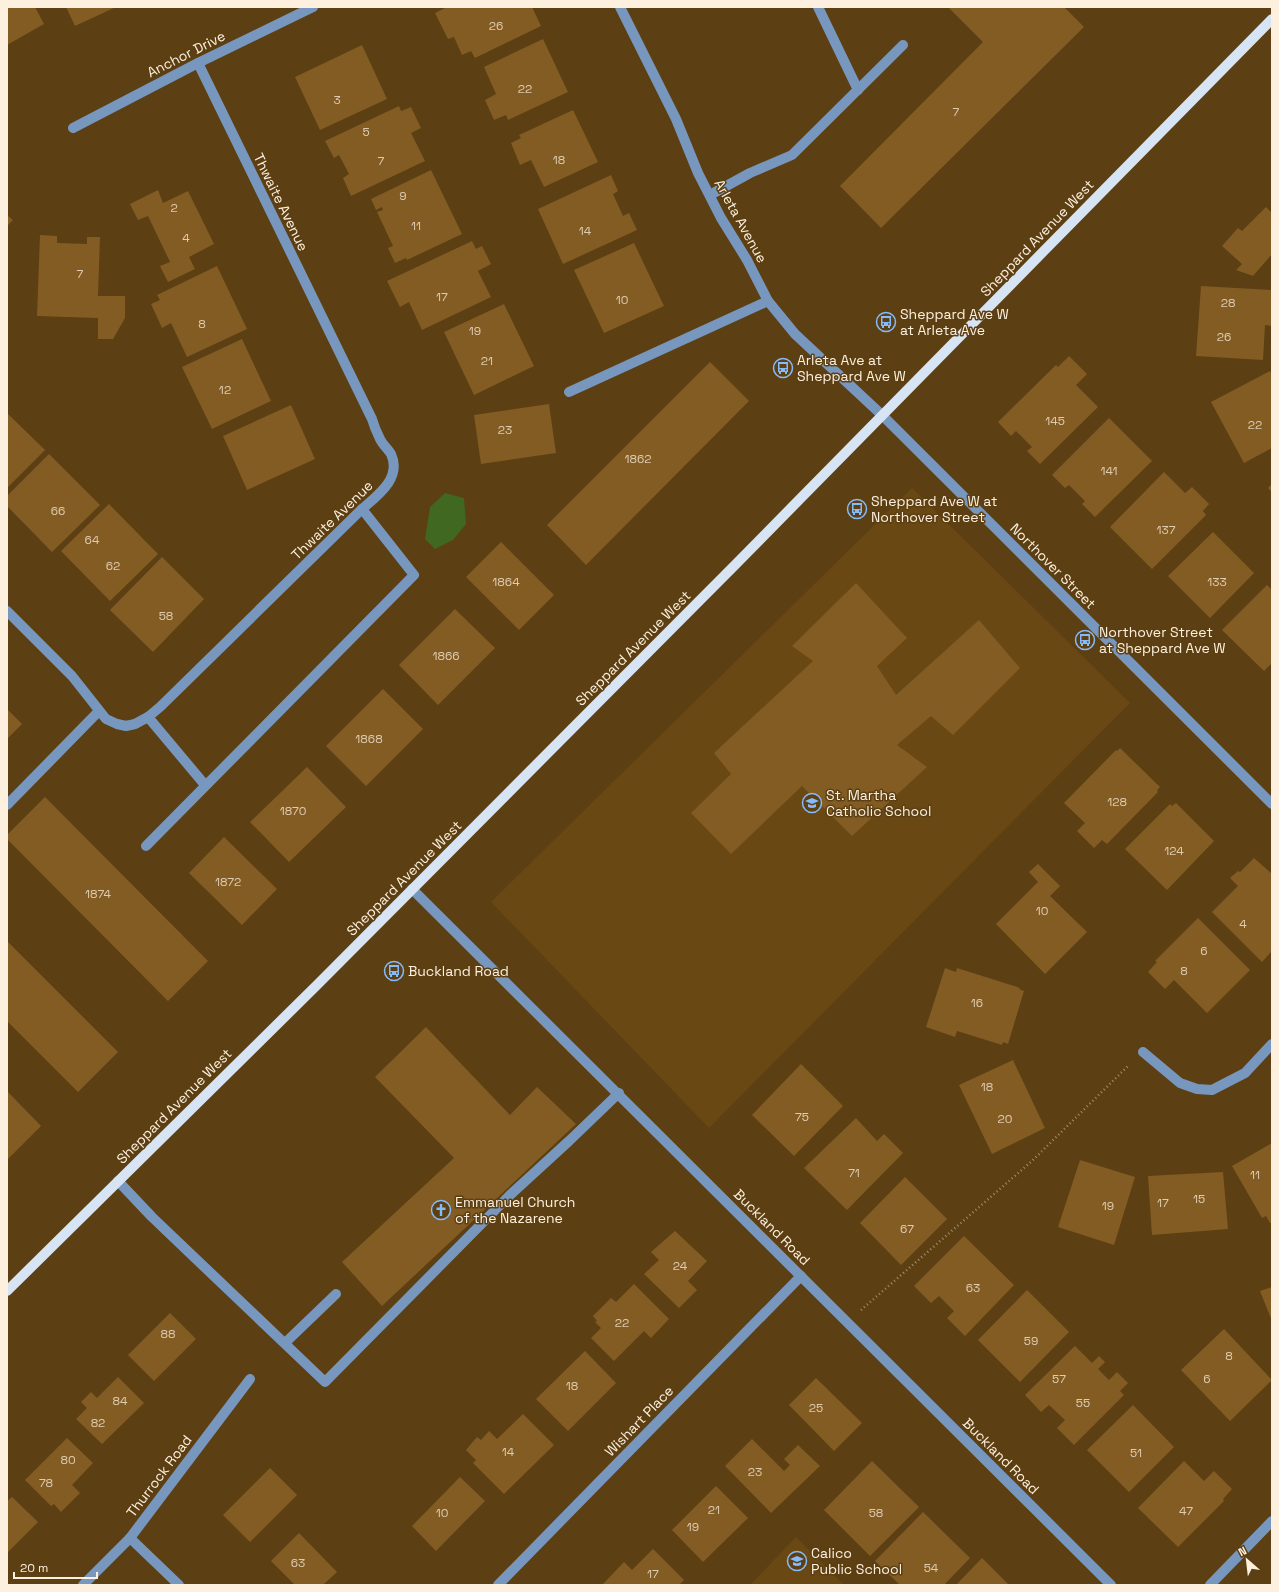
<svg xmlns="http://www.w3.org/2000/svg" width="1279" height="1592" font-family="'Space Grotesk',sans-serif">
<rect width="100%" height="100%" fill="#5c3f12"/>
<g fill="#694814">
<path d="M912,488L1130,703L709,1128L491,902Z"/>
<path d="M796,1537L844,1585H750Z"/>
</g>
<path fill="#406820" d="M445,493L464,498L466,524L453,540L435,549L425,539L430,507Z"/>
<g fill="#835c23">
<path d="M7,7H35L44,24L7,45Z"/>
<path d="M66,7H116L75,26Z"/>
<path d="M447,7H532L541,26L475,58L471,51L462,55L454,37L448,39L435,13Z"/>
<path d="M948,7H1064L1084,27L881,228L840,186L983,42Z"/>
<path d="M543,39L568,92L508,120L506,115L494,120L485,100L496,94L484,67Z"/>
<path d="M362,45L387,99L320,130L295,77Z"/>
<path d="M399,106L401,111L411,107L421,128L411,133L425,161L351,196L343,178L349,174L339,155L334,158L325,141Z"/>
<path d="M573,110L598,162L544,187L531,160L520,165L511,143L521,138L519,135Z"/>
<path d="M431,170L462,234L407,260L406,258L395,263L388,248L393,246L377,212L383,210L382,207L376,210L371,199Z"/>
<path d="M611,175L618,191L613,194L623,216L629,213L637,230L563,264L538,209Z"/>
<path d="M158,190L163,203L188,191L214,244L189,257L195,269L168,282L160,266L170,262L148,216L138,220L130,204Z"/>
<path d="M1266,207L1272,213V254L1253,276L1236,270L1242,264L1222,246L1238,228L1242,231Z"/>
<path d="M7,215L13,220L7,226Z"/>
<path d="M40,235L57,236V243L87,244V237H100L98,296H125V318L113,339H98V318L37,316Z"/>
<path d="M472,241L476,249L482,246L491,264L478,271L491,297L422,330L409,302L400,307L387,281Z"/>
<path d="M634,243L664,306L604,333L574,270Z"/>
<path d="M217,266L247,329L187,357L171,323L162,328L151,304L160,300L157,295Z"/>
<path d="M1201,286L1272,290V326L1265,325L1263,360L1196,356Z"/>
<path d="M504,304L534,366L474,395L444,332Z"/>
<path d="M242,339L271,401L212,429L182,367Z"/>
<path d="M1069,356L1087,374L1076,385L1098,407L1040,464L1027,451L1032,447L1016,431L1011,436L998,422L1056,365L1058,367Z"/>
<path d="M710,362L749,401L586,565L547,525Z"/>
<path d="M1270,371L1272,375V448L1244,463L1211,402Z"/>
<path d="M549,404L556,453L481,464L474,415Z"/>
<path d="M291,405L315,459L247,490L223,436Z"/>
<path d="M7,413L45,450L7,488Z"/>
<path d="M1109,418L1152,461L1095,517L1082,504L1085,501L1069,485L1065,488L1052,475Z"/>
<path d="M49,454L100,505L52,552L7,506V496Z"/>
<path d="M1164,472L1185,493L1192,487L1209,504L1203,511L1206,515L1152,569L1110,527Z"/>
<path d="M1272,484V492L1268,488Z"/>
<path d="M109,504L158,554L110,601L61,551Z"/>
<path d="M1213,532L1254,573L1210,618L1168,576Z"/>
<path d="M501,542L554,595L519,630L466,577Z"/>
<path d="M162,557L204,599L153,652L110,610Z"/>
<path d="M856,583L907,638L877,666L896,695L979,620L1020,668L953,735L931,716L897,745L927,767L852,836L802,786L731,854L691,813L731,774L714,753L813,661L792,646Z"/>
<path d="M1267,585L1272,590V663L1264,671L1222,630Z"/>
<path d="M455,609L495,648L438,705L399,665Z"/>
<path d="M383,689L423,729L366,786L326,746Z"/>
<path d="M7,709L22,724L7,739Z"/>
<path d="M1120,748L1160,787L1157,790L1158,792L1107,844L1102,840L1094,848L1077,831L1085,823L1064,803L1116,750L1117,751Z"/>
<path d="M307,767L346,807L289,862L250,822Z"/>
<path d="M45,797L208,961L168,1001L7,839V835Z"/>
<path d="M1176,803L1214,841L1167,890L1125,849L1170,804L1172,806Z"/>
<path d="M224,837L277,889L242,925L189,873Z"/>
<path d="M1254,858L1272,874V951L1262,962L1212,912L1238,886L1230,878L1238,871L1240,872Z"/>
<path d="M1038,864L1060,886L1050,896L1087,932L1045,974L996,924L1038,882L1029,872Z"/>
<path d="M1198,918L1250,970L1207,1013L1174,980L1165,989L1148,972L1157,962L1155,961Z"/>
<path d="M7,941L118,1052L78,1092L7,1021Z"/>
<path d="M945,968L956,972L957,968L1020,988L1019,989L1024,991L1008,1044L1003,1042L1002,1045L957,1031L955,1037L926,1027Z"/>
<path d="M426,1027L510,1115L537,1087L576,1124L382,1306L342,1262L454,1158L375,1077Z"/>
<path d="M1013,1060L1045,1128L992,1154L959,1085Z"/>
<path d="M801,1064L843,1106L794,1156L752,1115Z"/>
<path d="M7,1091L41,1126L7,1160Z"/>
<path d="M856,1118L877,1141L884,1134L903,1153L847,1210L804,1168Z"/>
<path d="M1272,1143V1222L1270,1223L1266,1216L1262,1218L1232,1166Z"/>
<path d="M1080,1160L1135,1177L1114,1245L1058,1227Z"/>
<path d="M1223,1172L1228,1229L1152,1235L1148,1176Z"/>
<path d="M905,1177L947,1219L901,1265L860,1223Z"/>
<path d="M675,1231L707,1261L688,1281L697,1290L679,1308L644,1274L659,1260L651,1252Z"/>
<path d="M964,1236L1014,1285L965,1336L947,1318L954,1311L939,1296L931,1303L914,1286Z"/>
<path d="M634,1284L669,1319L651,1338L644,1331L614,1361L591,1338L601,1328L595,1322L597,1321L593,1316L611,1298L616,1302Z"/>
<path d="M1272,1287V1321L1260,1291Z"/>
<path d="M1027,1290L1069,1332L1020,1382L978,1340Z"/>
<path d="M170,1313L196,1339L154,1381L128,1355Z"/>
<path d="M1224,1329L1272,1380L1230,1421L1181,1370Z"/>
<path d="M1075,1346L1092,1363L1099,1356L1105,1362L1098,1369L1109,1380L1117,1372L1128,1383L1120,1391L1124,1395L1074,1445L1057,1428L1065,1420L1049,1405L1041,1412L1025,1395Z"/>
<path d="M585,1351L616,1383L568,1431L536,1399Z"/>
<path d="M118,1377L144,1403L102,1444L76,1419L87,1408L81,1402L91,1392L97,1398Z"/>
<path d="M816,1378L862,1423L834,1451L789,1405Z"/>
<path d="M1133,1405L1174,1447L1129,1492L1087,1450Z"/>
<path d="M523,1414L554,1445L504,1494L473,1463L476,1460L466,1450L477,1437L481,1440L489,1431L497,1439Z"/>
<path d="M67,1438L93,1463L72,1485L80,1493L61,1512L54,1504L51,1506L25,1480Z"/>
<path d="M752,1439L784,1471L790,1465L784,1459L798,1445L820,1466L771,1513L725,1466Z"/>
<path d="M872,1461L919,1507L870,1556L824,1510Z"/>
<path d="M1184,1461L1204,1481L1214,1471L1232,1489L1223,1499L1224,1501L1178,1547L1138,1508Z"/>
<path d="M270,1468L297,1495L250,1542L223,1515Z"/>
<path d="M460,1477L485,1501L436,1551L412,1526Z"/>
<path d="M716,1486L748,1518L703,1562L672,1530Z"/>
<path d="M12,1497L38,1522L7,1553V1501Z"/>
<path d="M923,1512L970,1558L944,1585H900L875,1561Z"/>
<path d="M299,1533L337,1572L323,1585H295L271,1561Z"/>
<path d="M653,1549L684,1580L679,1585H602L624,1562L632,1570Z"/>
<path d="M982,1558L1009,1585H956Z"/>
</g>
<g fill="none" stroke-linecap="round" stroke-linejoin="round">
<path stroke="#a48e6e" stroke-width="2.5" stroke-dasharray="1 3" stroke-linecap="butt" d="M861,1310L1032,1161L1129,1065"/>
<g stroke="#7897be" stroke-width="10">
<path d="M620,7L676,119L698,173L721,218L747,260L768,301L795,334L883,416L1272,804"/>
<path d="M818,7L858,90"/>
<path d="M73,128L198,63L313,7"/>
<path d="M710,195L750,173L792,155L903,45"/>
<path d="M569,392L768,301"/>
<path d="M7,611L72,676L106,719L117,724L126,726L135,724L148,717L160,707L362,509C378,495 402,478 391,454C388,449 383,445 380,439C377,433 374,426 372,419L198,63"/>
<path d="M148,717L205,785"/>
<path d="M7,805L99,711"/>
<path d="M146,846L414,575L362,509"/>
<path d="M412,889L1111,1585"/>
<path d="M1143,1052L1180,1083L1197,1089L1212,1090L1245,1073L1272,1044"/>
<path d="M118,1181L152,1217L325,1382L510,1195L569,1141L619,1093"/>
<path d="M285,1343L336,1294"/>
<path d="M130,1538L179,1585"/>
<path d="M83,1585L130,1538L250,1379"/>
<path d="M498,1585L801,1276"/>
<path d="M1210,1585L1272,1521"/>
</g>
<path stroke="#d7e4f4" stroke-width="10" d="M7,1291L317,985L735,565L1272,19"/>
</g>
<defs>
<g id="bus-ring" transform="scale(1)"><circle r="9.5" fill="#5c3f12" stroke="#86bbfb" stroke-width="1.5"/><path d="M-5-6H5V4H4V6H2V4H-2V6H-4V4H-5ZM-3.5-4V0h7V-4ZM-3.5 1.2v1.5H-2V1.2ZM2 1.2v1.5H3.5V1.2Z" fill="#86bbfb"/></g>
<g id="school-ring" transform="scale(1)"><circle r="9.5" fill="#5c3f12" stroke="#86bbfb" stroke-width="1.5"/><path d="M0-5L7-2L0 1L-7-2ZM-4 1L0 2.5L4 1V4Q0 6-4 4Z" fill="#86bbfb"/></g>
<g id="church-ring" transform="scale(1)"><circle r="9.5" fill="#5c3f12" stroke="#86bbfb" stroke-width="1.5"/><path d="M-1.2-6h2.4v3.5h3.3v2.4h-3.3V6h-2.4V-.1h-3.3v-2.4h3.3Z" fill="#86bbfb"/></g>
</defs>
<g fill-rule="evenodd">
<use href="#bus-ring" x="886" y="322"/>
<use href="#bus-ring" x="783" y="368"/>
<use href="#bus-ring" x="857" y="509"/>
<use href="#bus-ring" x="1085" y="640"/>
<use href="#school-ring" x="812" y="803"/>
<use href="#bus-ring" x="394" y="971"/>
<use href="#church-ring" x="441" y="1210"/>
<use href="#school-ring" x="797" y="1561"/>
</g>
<g text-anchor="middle" stroke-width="3" stroke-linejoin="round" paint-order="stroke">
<g font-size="12" fill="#decbb0">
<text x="496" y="30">26</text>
<text x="525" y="93">22</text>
<text x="337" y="104">3</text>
<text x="956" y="116">7</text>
<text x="366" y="136">5</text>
<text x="559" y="164">18</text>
<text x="381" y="165">7</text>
<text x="403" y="200">9</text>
<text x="174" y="212">2</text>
<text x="416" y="230">11</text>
<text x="585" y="235">14</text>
<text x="186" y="242">4</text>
<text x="80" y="278">7</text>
<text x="442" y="301">17</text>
<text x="622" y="304">10</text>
<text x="1228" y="307">28</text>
<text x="202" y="328">8</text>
<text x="475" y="335">19</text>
<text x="1224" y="341">26</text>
<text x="487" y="365">21</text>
<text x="225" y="394">12</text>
<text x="1055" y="425">145</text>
<text x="1255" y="429">22</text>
<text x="505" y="434">23</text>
<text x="638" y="463">1862</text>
<text x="1109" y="475">141</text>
<text x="58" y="515">66</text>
<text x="1166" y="534">137</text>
<text x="92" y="544">64</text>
<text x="113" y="570">62</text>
<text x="506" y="586">1864</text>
<text x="1217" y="586">133</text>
<text x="166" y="620">58</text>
<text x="446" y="660">1866</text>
<text x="369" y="743">1868</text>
<text x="1117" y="806">128</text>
<text x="293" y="815">1870</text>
<text x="1174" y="855">124</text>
<text x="228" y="886">1872</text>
<text x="98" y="898">1874</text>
<text x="1042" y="915">10</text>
<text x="1243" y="928">4</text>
<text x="1204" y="955">6</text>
<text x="1184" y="975">8</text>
<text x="977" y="1007">16</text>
<text x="987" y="1091">18</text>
<text x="802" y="1121">75</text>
<text x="1005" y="1123">20</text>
<text x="854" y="1177">71</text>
<text x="1255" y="1179">11</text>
<text x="1199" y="1203">15</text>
<text x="1163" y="1207">17</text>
<text x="1108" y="1210">19</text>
<text x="907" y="1233">67</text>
<text x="680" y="1270">24</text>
<text x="973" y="1292">63</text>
<text x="622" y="1327">22</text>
<text x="168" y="1338">88</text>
<text x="1031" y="1345">59</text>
<text x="1229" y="1360">8</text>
<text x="1059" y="1383">57</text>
<text x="1207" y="1383">6</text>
<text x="572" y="1390">18</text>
<text x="120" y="1405">84</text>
<text x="1083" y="1407">55</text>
<text x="816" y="1412">25</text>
<text x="98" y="1427">82</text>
<text x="508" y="1456">14</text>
<text x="1136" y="1457">51</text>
<text x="68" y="1464">80</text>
<text x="755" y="1476">23</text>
<text x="46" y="1487">78</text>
<text x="714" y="1514">21</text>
<text x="1186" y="1515">47</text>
<text x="442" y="1517">10</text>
<text x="876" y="1517">58</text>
<text x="693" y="1531">19</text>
<text x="298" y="1567">63</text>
<text x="931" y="1572">54</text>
<text x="653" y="1578">17</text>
</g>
<g font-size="14" fill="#fdf0df" stroke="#5c3f12">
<text transform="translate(186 54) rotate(-27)" y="5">Anchor Drive</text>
<text transform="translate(281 202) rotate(64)" y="5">Thwaite Avenue</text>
<text transform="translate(741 221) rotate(61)" y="5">Arleta Avenue</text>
<text transform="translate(1037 238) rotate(-46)" y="5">Sheppard Avenue West</text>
<text transform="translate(332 520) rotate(-44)" y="5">Thwaite Avenue</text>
<text transform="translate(1053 566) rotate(45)" y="5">Northover Street</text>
<text transform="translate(633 648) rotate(-45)" y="5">Sheppard Avenue West</text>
<text transform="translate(404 878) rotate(-45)" y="5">Sheppard Avenue West</text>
<text transform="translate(174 1106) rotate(-45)" y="5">Sheppard Avenue West</text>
<text transform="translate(772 1227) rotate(45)" y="5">Buckland Road</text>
<text transform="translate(639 1421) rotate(-46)" y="5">Wishart Place</text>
<text transform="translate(1001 1456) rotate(45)" y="5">Buckland Road</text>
<text transform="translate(159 1476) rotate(-53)" y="5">Thurrock Road</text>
</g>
<g font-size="14" fill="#fdf0df" stroke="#5c3f12" text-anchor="start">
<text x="900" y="319">Sheppard Ave W<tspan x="900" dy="16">at Arleta Ave</tspan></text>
<text x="797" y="365">Arleta Ave at<tspan x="797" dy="16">Sheppard Ave W</tspan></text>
<text x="871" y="506">Sheppard Ave W at<tspan x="871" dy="16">Northover Street</tspan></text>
<text x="1099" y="637">Northover Street<tspan x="1099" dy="16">at Sheppard Ave W</tspan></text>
<text x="826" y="800">St. Martha<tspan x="826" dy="16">Catholic School</tspan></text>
<text x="408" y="976">Buckland Road</text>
<text x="455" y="1207">Emmanuel Church<tspan x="455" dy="16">of the Nazarene</tspan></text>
<text x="811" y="1558">Calico<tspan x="811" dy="16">Public School</tspan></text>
</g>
</g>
<rect width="1279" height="1592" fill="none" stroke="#fdf0df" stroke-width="16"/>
<g transform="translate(1247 1560) rotate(332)" stroke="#5c3f12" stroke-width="3" paint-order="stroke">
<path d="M0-3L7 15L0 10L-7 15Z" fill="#fdf0df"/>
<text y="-6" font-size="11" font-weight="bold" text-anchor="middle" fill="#fdf0df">N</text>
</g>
<path d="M14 1572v6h83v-6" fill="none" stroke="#fdf0df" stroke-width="2"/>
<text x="20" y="1572" font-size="12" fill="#fdf0df" stroke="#5c3f12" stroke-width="3" paint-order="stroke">20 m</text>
</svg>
